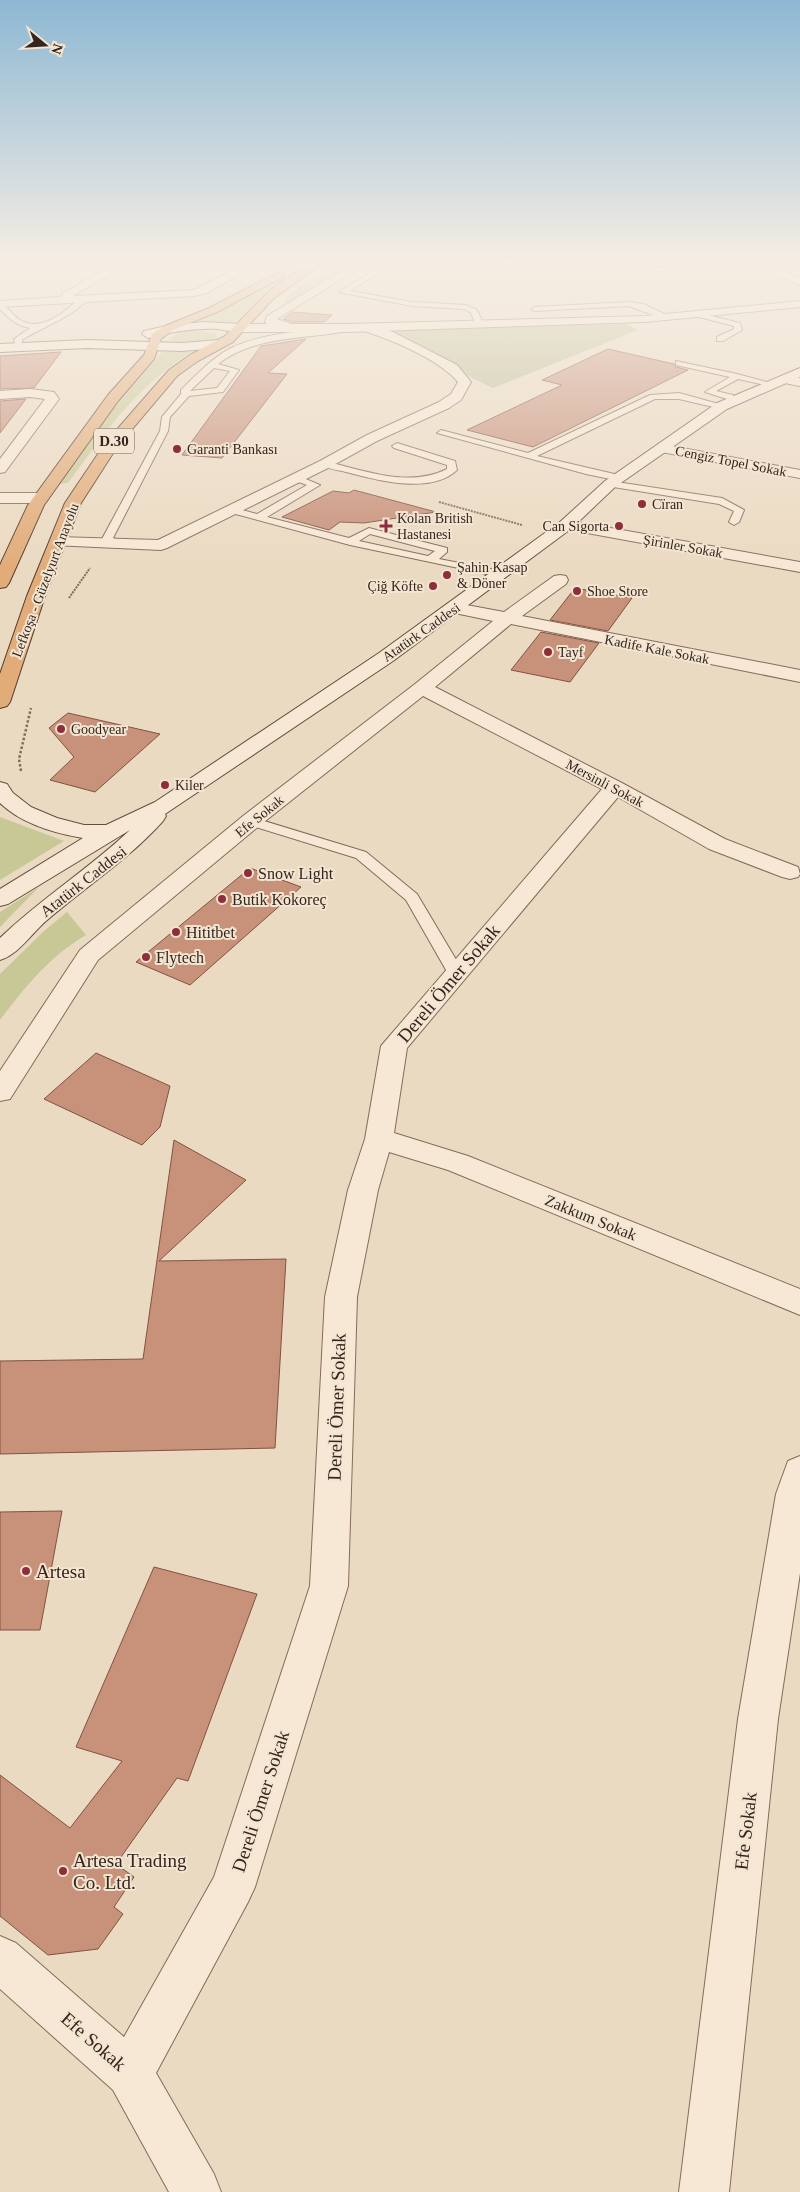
<svg xmlns="http://www.w3.org/2000/svg" width="800" height="2192" font-family="Georgia,serif">
<rect width="100%" height="100%" fill="#ebdac2"/>
<g fill="#c8c897">
<path d="M310,263H317L265,293L232,325L196,323Z"/>
<path d="M336,263H352L291,303L283,305L292,292Z"/>
<path d="M195,330L215,333L218,338C207,346 179,347 169,339L180,332Z"/>
<path d="M162,352H191C134,389 108,429 68,483L60,484L110,413Z"/>
<path d="M0,817L64,841L0,880Z"/>
<path d="M39,887L0,927V912Z"/>
<path d="M67,912L86,935C50,956 25,987 0,1020V974L44,931Z"/>
</g>
<path fill="#bdbd95" d="M626,324L638,330L493,388L376,331Z"/>
<g fill="#c7917a" stroke="#815342">
<path d="M292,312L332,315L324,322H292L283,319Z"/>
<path d="M306,339L268,373L287,374L222,458L182,455L261,346Z"/>
<path d="M608,349L674,364L676,367L688,370L533,447L467,430L562,385L542,380Z"/>
<path d="M61,352L34,388L0,389V356Z"/>
<path d="M26,399L0,433V401Z"/>
<path d="M354,490L436,512L364,523L340,522L329,530L282,517L333,491L349,493Z"/>
<path d="M575,588L632,598L608,631L550,620Z"/>
<path d="M541,632L599,643L570,682L511,670Z"/>
<path d="M68,713L160,734L95,792L50,780L74,757L49,728Z"/>
<path d="M250,868L301,887L190,985L136,962Z"/>
<path d="M96,1053L170,1086L160,1127L142,1145L44,1099Z"/>
<path d="M174,1140L246,1180L159,1261L286,1259L275,1448L0,1454V1361L143,1359Z"/>
<path d="M62,1511L40,1630H0V1512Z"/>
<path d="M154,1567L257,1594L188,1781L177,1778L116,1864L134,1877L114,1907L123,1914L98,1949L48,1955L0,1916V1775L70,1828L122,1761L76,1747Z"/>
</g>
<g fill="none" stroke-linecap="round" stroke-linejoin="round">
<g stroke="#846b5a" stroke-width="2">
<g id="service">
<path d="M386,263H394L350,291L412,302L466,305L477,310L483,323L476,325L471,313L464,309L412,306L339,292Z"/>
<path d="M427,263H442V264L439,266Z"/>
<path d="M710,263H740L737,265L658,271L655,269L658,267Z"/>
<path d="M81,297L88,299C69,319 44,326 22,340V349H16L14,339L30,328C16,325 9,319 0,309V303C8,306 13,316 20,320C42,333 66,311 81,297Z"/>
<path d="M629,302L643,304L673,318L666,320L629,306L535,311L531,309L535,307Z"/>
<path d="M699,313L740,323L742,330L723,341H717V337L734,329V326L699,317Z"/>
<path d="M344,327L348,329L347,331C302,340 256,335 218,364L239,370L223,392L189,396L170,417L168,431L113,538L123,543L118,546L102,539L160,431L162,417L181,394V390C196,375 212,358 231,348C265,332 307,331 344,327ZM214,368L230,371L217,388L190,391Z"/>
<path d="M676,361L737,374L774,384L770,386L738,379L716,391L733,395L734,397L730,400L705,392L730,377L676,365Z"/>
<path d="M679,393L726,406L722,409L679,399H655L537,456L623,476V480L620,481L586,474L437,433L441,430L528,453L650,395Z"/>
<path d="M397,443L455,461L457,470C431,495 376,480 346,472C338,470 327,469 320,464L325,461C365,471 409,488 447,469V465L394,448L392,446Z"/>
<path d="M296,475L320,485L267,517L349,538L369,528L447,548V552L439,559L501,571L506,574L501,577L350,545L228,512L226,510L231,507L257,514L307,485L293,480V476ZM370,534L435,551L428,556L359,541Z"/>
<path d="M610,481L722,498L744,510L739,522L734,525L729,522L734,511L719,504L607,486V482Z"/>
<path d="M251,817L366,852L417,894L464,973L462,977H450L406,900L356,858L246,824L244,821Z"/>
</g>
</g>
<g stroke="#846b5a" stroke-width="2">
<g id="minor">
<path d="M117,263H130L73,296L194,290L246,263H259L207,293L194,296L0,307V301L61,297L62,294Z"/>
<path d="M355,263H367L277,319L297,326L299,328L297,330L293,332L267,324L265,322L267,316Z"/>
<path d="M751,263H765L800,278V285Z"/>
<path d="M365,324L393,332L457,365L471,382L461,400L449,408L377,441L330,467L167,548L161,550L52,545L50,542L52,539L58,537L158,540L320,461L367,435L439,402L451,394L458,382C439,359 390,339 361,330L359,328L361,326Z"/>
<path d="M784,375L800,378V386L779,382L778,379Z"/>
<path d="M30,389L54,392L59,399L5,472L0,473V459L45,399L30,397L0,399V391Z"/>
<path d="M661,444L800,470V478L656,451L654,448Z"/>
<path d="M0,493H41L46,495L49,498L46,501L41,503H0Z"/>
<path d="M566,520L800,562V572L560,528L558,525L560,522Z"/>
<path d="M560,575L566,576L568,580L566,584L522,616L800,670V682L511,624L435,687L622,783L725,839L798,867L800,874L798,877L790,879L782,877L709,849L618,797L407,1048L394,1133L468,1156L800,1289V1315L448,1170L389,1152L378,1190L357,1297L348,1586L255,1887L248,1902L156,2073L214,2174L221,2192H169L113,2090L0,1989V1936L16,1943L124,2037L214,1877L310,1586L325,1297L348,1190L365,1139L381,1046L602,789L423,696L259,826L98,960L10,1099L0,1101V1071L80,950L243,816L415,684L493,621L450,612L447,608L450,604L456,603L504,612L554,576Z"/>
<path d="M800,1456V1573L778,1719L729,2192H679L738,1719L776,1494L788,1461Z"/>
</g>
</g>
<g stroke="#846b5a" stroke-width="2">
<path id="tertiary" d="M800,301V307L645,322L348,332H241L235,328L241,324H348L645,316Z"/>
</g>
<g stroke="#654d3d" stroke-width="2">
<g id="secondary">
<path d="M205,322L241,324L247,328C241,335 226,330 217,329C193,328 171,332 148,338L142,334L144,331L171,325Z"/>
<path d="M87,340L182,343L219,340L225,344L219,348L182,351L87,348L0,352V344Z"/>
<path d="M800,368V377L727,409L615,487L572,528L393,661L165,814L166,816L163,821C128,860 85,887 46,921C32,933 18,955 0,960V938C40,899 89,869 130,830L8,904L0,906V889L83,838C54,833 22,824 0,803V782L7,784L13,793L31,807L57,818L84,825H106L155,802L379,653L560,522L605,481L717,403Z"/>
</g>
</g>
<g stroke="#513b2e" stroke-width="2">
<g id="trunk">
<path d="M311,263H323L273,299L233,342L198,361L177,376L117,447L81,503L45,596L10,702L7,706L0,708V674L27,596L65,503L106,442L169,370L190,355L225,336L265,295L278,284Z"/>
<path d="M279,272L283,273L284,275L283,277L217,312L173,330L161,339L154,359L118,401L44,505L9,583L6,587L0,588V565L28,505L108,395L144,355L152,334L165,326L209,308Z"/>
</g>
</g>
<g stroke="#846b5a" stroke-width="2" stroke-dasharray="2 1" stroke-linecap="butt">
<path d="M439,502L522,525"/>
<path d="M69,598L90,568"/>
</g>
<path stroke="#846b5a" stroke-width="2.5" stroke-dasharray="2.5 2" stroke-linecap="butt" d="M21,771L19,759L31,708"/>
<use href="#service" fill="#f6e8d4" fill-rule="evenodd"/>
<use href="#minor" fill="#f6e8d4" fill-rule="evenodd"/>
<use href="#tertiary" fill="#f6e8d4" fill-rule="evenodd"/>
<use href="#secondary" fill="#f6e8d4" fill-rule="evenodd"/>
<use href="#trunk" fill="#e2ac79" fill-rule="evenodd"/>
</g>
<linearGradient id="sky" x2="0" y2="1"><stop stop-color="#8db8d3"/><stop offset="0.46" stop-color="#f6eee4"/><stop offset="1" stop-color="#f6eee4" stop-opacity="0"/></linearGradient>
<rect width="800" height="570" fill="url(#sky)"/>
<g fill="#8f2e3a" stroke="#f3e5d1" stroke-width="2">
<circle cx="177" cy="449" r="5"/>
<circle cx="642" cy="504" r="5"/>
<path d="M383.5 518.5h5v5h5v5h-5v5h-5v-5h-5v-5h5z"/>
<circle cx="619" cy="526" r="5"/>
<circle cx="447" cy="575" r="5"/>
<circle cx="433" cy="586" r="5"/>
<circle cx="577" cy="591" r="5"/>
<circle cx="548" cy="652" r="5"/>
<circle cx="61" cy="729" r="5"/>
<circle cx="165" cy="785" r="5"/>
<circle cx="248" cy="873" r="5"/>
<circle cx="222" cy="899" r="5"/>
<circle cx="176" cy="932" r="5"/>
<circle cx="146" cy="957" r="5"/>
<circle cx="26" cy="1571" r="5"/>
<circle cx="63" cy="1871" r="5"/>
</g>
<g text-anchor="middle" stroke-width="4" stroke-linejoin="round" paint-order="stroke">
<g font-size="14" fill="#34261e" stroke="#f3e5d1" text-anchor="start">
<text x="187" y="454">Garanti Bankası</text>
<text x="652" y="509">Cïran</text>
<text x="397" y="523">Kolan British<tspan x="397" dy="16">Hastanesi</tspan></text>
<text x="609" y="531" text-anchor="end">Can Sigorta</text>
<text x="457" y="572">Şahin Kasap<tspan x="457" dy="16">&amp; Döner</tspan></text>
<text x="423" y="591" text-anchor="end">Çiğ Köfte</text>
<text x="587" y="596">Shoe Store</text>
<text x="558" y="657">Tayf</text>
<text x="71" y="734">Goodyear</text>
<text x="175" y="790">Kiler</text>
</g>
<g font-size="14" fill="#34261e" stroke="#f3e5d1">
<text transform="translate(731 461) rotate(11)" y="5">Cengiz Topel Sokak</text>
<text transform="translate(683 546) rotate(10)" y="5">Şirinler Sokak</text>
<text transform="translate(45 580) rotate(-69)" y="5">Lefkoşa - Güzelyurt Anayolu</text>
<text transform="translate(421 632) rotate(-35)" y="5">Atatürk Caddesi</text>
<text transform="translate(657 649) rotate(11)" y="5">Kadife Kale Sokak</text>
<text transform="translate(605 783) rotate(28)" y="5">Mersinli Sokak</text>
<text transform="translate(259 816) rotate(-39)" y="5">Efe Sokak</text>
</g>
<rect fill="#f3e5d1" stroke="#6d5f54" stroke-width="1" x="94" y="428.5" width="40" height="25" rx="4"/>
<g font-size="15" font-weight="bold" fill="#34261e">
<text x="114" y="446">D.30</text>
</g>
<g font-size="16" fill="#34261e" stroke="#f3e5d1" text-anchor="start">
<text x="258" y="879">Snow Light</text>
<text x="232" y="905">Butik Kokoreç</text>
<text x="186" y="938">Hititbet</text>
<text x="156" y="963">Flytech</text>
</g>
<g font-size="16" fill="#34261e" stroke="#f3e5d1">
<text transform="translate(83 881) rotate(-38)" y="6">Atatürk Caddesi</text>
<text transform="translate(591 1217) rotate(22)" y="6">Zakkum Sokak</text>
</g>
<g font-size="19" fill="#34261e" stroke="#f3e5d1">
<text transform="translate(448 983) rotate(-50)" y="7">Dereli Ömer Sokak</text>
<text transform="translate(336 1407) rotate(-88)" y="7">Dereli Ömer Sokak</text>
<text transform="translate(260 1801) rotate(-72)" y="7">Dereli Ömer Sokak</text>
<text transform="translate(745 1831) rotate(-83)" y="7">Efe Sokak</text>
<text transform="translate(94 2041) rotate(41)" y="7">Efe Sokak</text>
</g>
<g font-size="19" fill="#34261e" stroke="#f3e5d1" text-anchor="start">
<text x="36" y="1578">Artesa</text>
<text x="73" y="1867">Artesa Trading<tspan x="73" dy="22">Co. Ltd.</tspan></text>
</g>
</g>
<g transform="translate(45 45) rotate(108)" stroke="#f3e5d1" stroke-width="4" paint-order="stroke">
<path d="M0-4L9 19L0 12L-9 19Z" fill="#34261e"/>
<text y="-8" font-size="14" font-weight="bold" text-anchor="middle" fill="#34261e">N</text>
</g>
</svg>
